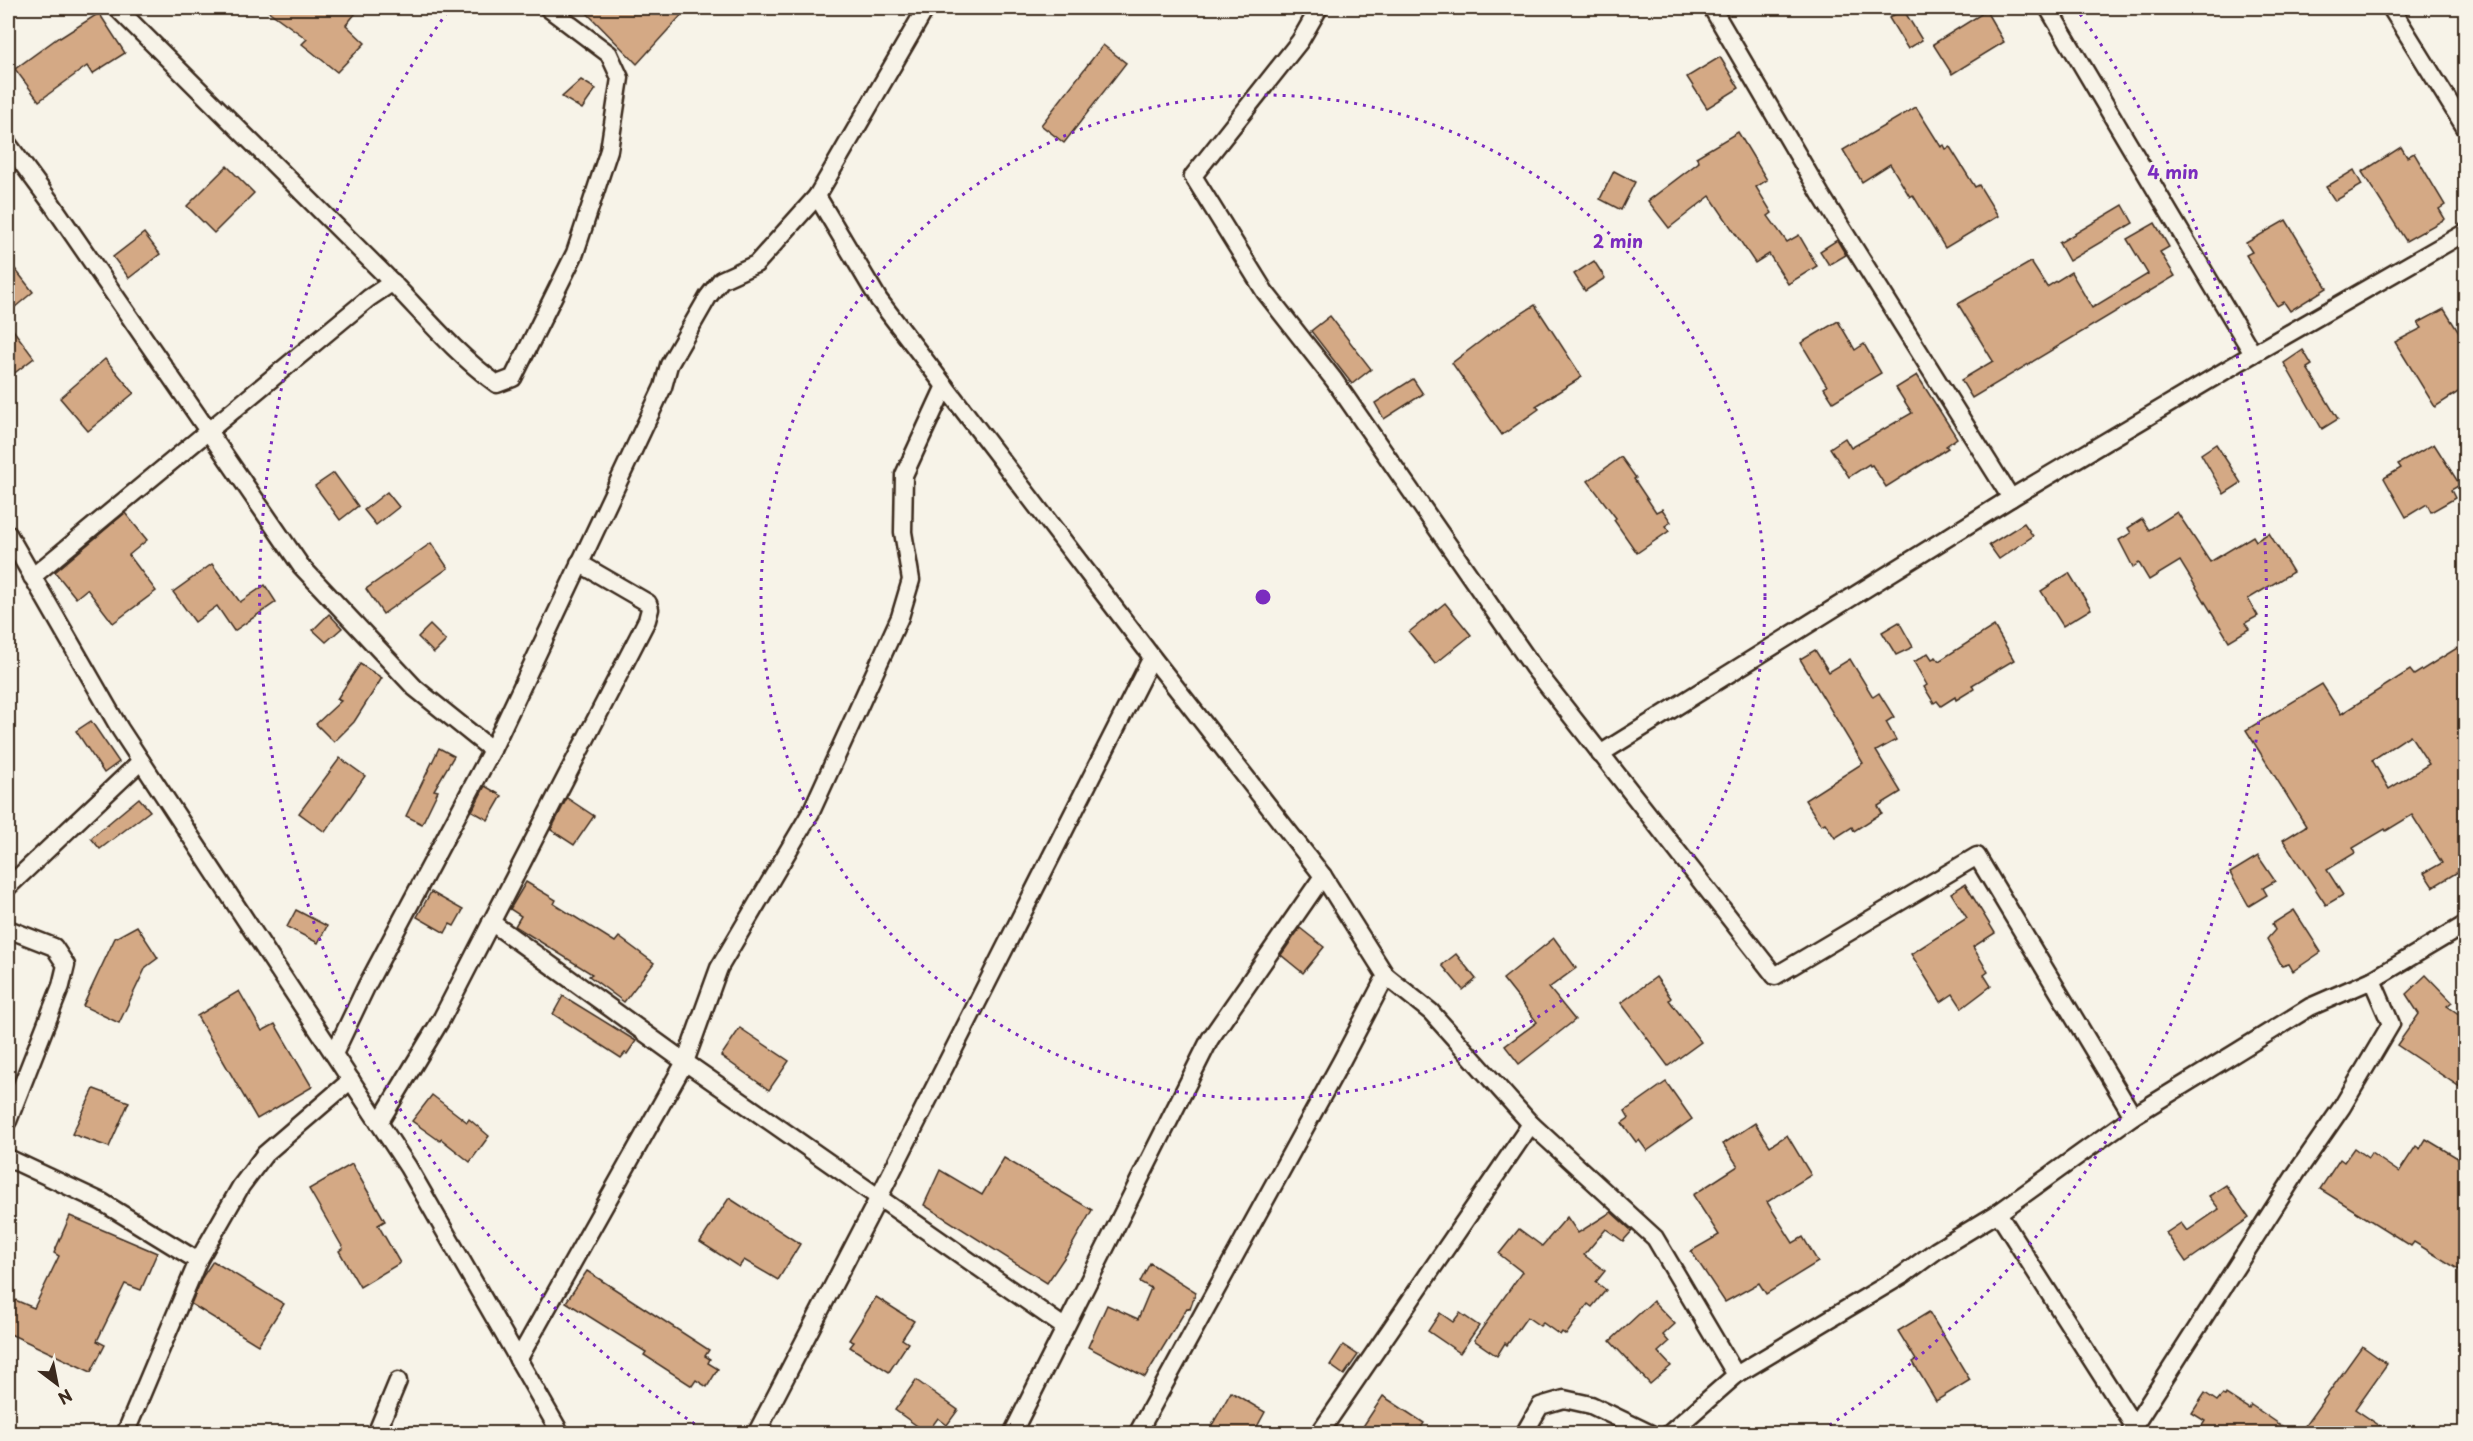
<svg xmlns="http://www.w3.org/2000/svg" width="2473" height="1441" font-family="'Playpen Sans',sans-serif">
<rect width="100%" height="100%" fill="#f7f3e8"/>
<filter id="ink" filterUnits="userSpaceOnUse"><feTurbulence type="fractalNoise" baseFrequency=".0167" numOctaves="2"/><feDisplacementMap in="SourceGraphic" scale="12" xChannelSelector="R" yChannelSelector="G"/><feConvolveMatrix kernelMatrix="1 2 1 2 8 2 1 2 1" color-interpolation-filters="sRGB"/></filter>
<g filter="url(#ink)">
<g fill="#d4a985" stroke="#3b2a1e" stroke-width="1.5" fill-rule="evenodd">
<path d="M264,8H360L346,25L365,43L337,72L302,44L307,39Z"/>
<path d="M582,8H688L637,64Z"/>
<path d="M1903,9L1922,40L1908,49L1889,18Z"/>
<path d="M1986,11L2004,42L1952,74L1933,44Z"/>
<path d="M99,13L125,53L92,74L87,66L39,101L15,69L59,37L60,38Z"/>
<path d="M1103,45L1126,63L1064,143L1041,125Z"/>
<path d="M1720,57L1739,88L1707,108L1687,77Z"/>
<path d="M581,80L596,89L582,109L562,97Z"/>
<path d="M1916,107L1941,147L1944,145L1946,149L1950,147L1975,187L1979,185L1998,216L1945,248L1913,195L1910,197L1890,164L1862,182L1843,150Z"/>
<path d="M1738,132L1767,180L1756,187L1772,213L1768,216L1787,242L1799,235L1817,266L1788,284L1769,254L1755,263L1710,196L1669,228L1648,201L1699,162L1696,157Z"/>
<path d="M2401,147L2407,157L2414,153L2445,205L2439,209L2445,219L2406,241L2362,172Z"/>
<path d="M227,166L254,193L214,233L187,206Z"/>
<path d="M2354,170L2362,185L2335,201L2326,187Z"/>
<path d="M1614,171L1635,182L1621,210L1600,199Z"/>
<path d="M2123,205L2133,223L2069,261L2059,243Z"/>
<path d="M2286,220L2327,288L2290,311L2284,302L2277,306L2246,255L2252,252L2246,243Z"/>
<path d="M2155,223L2169,247L2160,252L2175,276L1972,398L1961,380L1993,361L1958,304L2031,262L2047,287L2071,272L2092,308L2148,274L2127,239Z"/>
<path d="M144,233L160,254L129,278L113,257Z"/>
<path d="M1837,240L1846,255L1829,265L1820,251Z"/>
<path d="M8,260L33,292L8,313Z"/>
<path d="M1594,261L1605,278L1585,291L1574,274Z"/>
<path d="M1535,305L1582,377L1536,406L1539,409L1502,435L1452,363L1494,331Z"/>
<path d="M2444,309L2466,344V387L2435,407L2395,342L2422,328L2418,323Z"/>
<path d="M1330,316L1371,369L1352,384L1311,331Z"/>
<path d="M1838,321L1855,350L1864,344L1881,373L1833,402L1824,388L1827,386L1801,343Z"/>
<path d="M8,323L34,358L8,378Z"/>
<path d="M2303,350L2312,365L2307,368L2338,419L2322,429L2284,363Z"/>
<path d="M105,359L134,393L88,431L60,398Z"/>
<path d="M1917,375L1957,438L1946,446L1948,448L1886,487L1872,465L1870,466L1869,464L1849,477L1830,448L1845,438L1851,448L1912,413L1896,388Z"/>
<path d="M1413,379L1423,394L1384,419L1375,403Z"/>
<path d="M2216,444L2241,483L2224,494L2201,454Z"/>
<path d="M2434,444L2460,485L2451,490L2455,498L2450,501L2431,512L2427,504L2406,517L2384,478L2401,468L2398,464Z"/>
<path d="M1621,457L1636,478L1634,479L1656,512L1662,509L1671,522L1665,526L1669,531L1637,553L1614,520L1616,518L1588,481Z"/>
<path d="M334,473L358,506L340,520L315,486Z"/>
<path d="M387,492L399,507L376,525L364,510Z"/>
<path d="M2177,512L2210,562L2253,536L2256,541L2269,533L2293,572L2248,599L2258,616L2245,623L2249,629L2229,641L2180,561L2149,580L2139,563L2133,567L2119,540L2131,533L2128,528L2142,519L2149,530Z"/>
<path d="M125,513L147,540L129,555L156,591L113,623L87,589L76,598L55,572Z"/>
<path d="M2024,523L2033,536L1999,559L1989,545Z"/>
<path d="M431,543L448,568L383,614L366,589Z"/>
<path d="M212,564L240,602L265,585L276,602L234,631L217,606L195,622L173,592Z"/>
<path d="M2069,573L2091,609L2063,626L2041,591Z"/>
<path d="M1445,603L1471,635L1435,664L1409,632Z"/>
<path d="M329,614L342,628L326,642L313,630Z"/>
<path d="M1899,622L1913,647L1896,655L1882,632Z"/>
<path d="M430,625L446,641L434,653L418,637Z"/>
<path d="M1994,626L2014,660L1972,685L1974,689L1956,700L1955,697L1941,706L1937,701L1934,703L1924,687L1927,685L1914,662L1928,653L1932,659L1936,657L1939,661Z"/>
<path d="M2457,648L2460,652L2466,648V867L2433,887L2424,873L2442,863L2412,815L2386,831L2385,829L2353,848L2355,853L2327,870L2343,895L2326,905L2283,840L2306,826L2246,730L2322,684L2341,714L2410,670L2414,675ZM2410,735L2429,764L2389,789L2372,760Z"/>
<path d="M1815,650L1829,672L1850,659L1873,697L1879,693L1894,717L1886,722L1896,740L1876,751L1901,792L1878,806L1882,813L1854,831L1852,827L1835,838L1825,823L1821,825L1805,800L1863,763L1800,659Z"/>
<path d="M360,664L382,678L354,722L334,742L316,724L341,701L337,699Z"/>
<path d="M91,721L119,762L104,773L76,731Z"/>
<path d="M439,748L454,756L434,790L438,791L422,824L406,816Z"/>
<path d="M340,758L365,776L325,832L299,813Z"/>
<path d="M485,786L502,796L488,820L472,811Z"/>
<path d="M139,798L150,811L100,849L91,838Z"/>
<path d="M567,798L594,816L574,845L551,830Z"/>
<path d="M2258,856L2275,881L2263,888L2267,895L2249,906L2230,873Z"/>
<path d="M526,882L556,900L554,904L615,942L619,937L654,963L624,1002L589,976L592,974L515,926L521,916L510,909Z"/>
<path d="M1965,884L1995,933L1973,947L1988,972L1984,975L1991,986L1962,1008L1953,994L1941,1002L1911,954L1967,918L1951,893Z"/>
<path d="M431,892L463,910L454,926L450,924L445,933L417,917Z"/>
<path d="M296,910L327,926L318,943L287,927Z"/>
<path d="M2294,910L2321,952L2293,971L2289,964L2282,966L2267,939L2275,930L2272,924Z"/>
<path d="M137,926L158,958L146,967L119,1023L83,1006L115,938Z"/>
<path d="M1300,928L1324,947L1303,973L1281,955Z"/>
<path d="M1554,938L1576,968L1549,988L1575,1020L1519,1064L1505,1046L1537,1022L1503,979Z"/>
<path d="M1456,954L1476,979L1463,990L1442,965Z"/>
<path d="M2426,975L2452,1002L2447,1006L2466,1019V1091L2397,1045L2419,1014L2406,994Z"/>
<path d="M1656,977L1671,998L1669,1000L1701,1042L1668,1066L1621,1003Z"/>
<path d="M239,991L262,1031L275,1024L312,1087L257,1119L197,1016Z"/>
<path d="M563,996L636,1041L627,1054L625,1053L621,1058L553,1014Z"/>
<path d="M740,1028L789,1061L769,1090L721,1056Z"/>
<path d="M1666,1082L1692,1119L1647,1151L1639,1140L1636,1142L1622,1123L1629,1118L1625,1111Z"/>
<path d="M94,1089L129,1102L109,1147L72,1134Z"/>
<path d="M432,1095L467,1122L469,1119L489,1136L470,1162L441,1139L440,1141L412,1121Z"/>
<path d="M1755,1123L1770,1146L1787,1135L1811,1175L1767,1202L1793,1243L1803,1237L1818,1262L1766,1294L1759,1283L1725,1302L1691,1251L1719,1235L1693,1195L1738,1166L1723,1144Z"/>
<path d="M2426,1139L2466,1163V1274L2414,1242L2411,1246L2320,1189L2340,1159L2344,1162L2354,1148L2368,1158L2371,1153L2399,1172L2416,1146L2420,1149Z"/>
<path d="M1004,1158L1092,1210L1068,1252L1047,1283L924,1205L940,1170L982,1195Z"/>
<path d="M352,1164L385,1221L378,1225L400,1263L360,1287L339,1251L343,1248L309,1189Z"/>
<path d="M2226,1185L2249,1218L2186,1262L2166,1233L2181,1223L2187,1231L2219,1209L2209,1196Z"/>
<path d="M729,1198L800,1244L778,1280L744,1260L739,1267L700,1242Z"/>
<path d="M1611,1212L1632,1231L1623,1241L1606,1229L1584,1255L1605,1271L1596,1282L1606,1290L1592,1307L1588,1304L1566,1335L1562,1332L1560,1335L1543,1323L1540,1326L1527,1317L1507,1345L1505,1343L1497,1356L1474,1340L1522,1272L1499,1254L1519,1229L1542,1246L1567,1217L1578,1233Z"/>
<path d="M70,1216L157,1253L141,1290L125,1284L97,1341L105,1345L91,1372L8,1333V1297L34,1308L59,1256L54,1253Z"/>
<path d="M213,1261L284,1304L258,1345L191,1304L203,1276Z"/>
<path d="M1150,1263L1196,1292L1190,1309L1187,1308L1145,1377L1088,1347L1107,1305L1138,1319L1151,1288L1140,1282Z"/>
<path d="M587,1271L709,1350L705,1356L710,1359L708,1363L718,1369L707,1387L696,1380L692,1386L644,1355L646,1352L566,1302Z"/>
<path d="M876,1297L914,1321L902,1339L908,1343L889,1372L850,1347L854,1342L849,1340Z"/>
<path d="M1653,1301L1675,1324L1663,1335L1669,1342L1658,1352L1671,1366L1650,1384L1610,1341Z"/>
<path d="M1929,1312L1970,1380L1936,1401L1913,1362L1916,1360L1898,1331Z"/>
<path d="M1440,1313L1453,1322L1460,1313L1479,1326L1460,1353L1428,1331Z"/>
<path d="M1343,1345L1358,1355L1344,1375L1330,1365Z"/>
<path d="M2362,1346L2387,1364L2355,1409L2392,1434H2299Z"/>
<path d="M916,1380L958,1410L947,1425L938,1418L927,1433L895,1410Z"/>
<path d="M1231,1392L1265,1412L1253,1434H1207Z"/>
<path d="M2205,1393L2217,1401L2222,1395L2225,1396L2226,1394L2249,1409L2251,1405L2294,1434H2197L2205,1421L2192,1413Z"/>
<path d="M1383,1396L1424,1423L1417,1434H1358Z"/>
</g>
<g fill="none" stroke-linecap="round" stroke-linejoin="round">
<g stroke="#3b2a1e" stroke-width="21">
<g id="minor">
<path d="M117,8C203,94 290,180 376,266C418,307 449,349 497,384L513,378L575,253L609,150L620,78L609,54L548,8"/>
<path d="M926,8L817,196L879,300L1152,657L1323,876L1386,976L1431,1012L1531,1124L1655,1238L1736,1375"/>
<path d="M1319,8L1300,41L1193,176L1265,292L1334,380L1533,667L1775,976L1977,856L2133,1116"/>
<path d="M1712,8L1821,195L2011,498"/>
<path d="M2048,8L2253,354"/>
<path d="M2391,8L2466,129"/>
<path d="M8,144L52,204L301,566L415,688L492,750"/>
<path d="M8,534L120,729L408,1167L561,1434"/>
<path d="M32,577L369,298L393,282"/>
<path d="M1600,754L2011,498L2253,354L2466,232"/>
<path d="M8,887L141,761"/>
<path d="M491,922L685,1062L1064,1327"/>
<path d="M8,929L54,947L66,965L61,986L8,1121"/>
<path d="M334,1054L366,987L492,750L663,387L669,365L708,297L721,280L756,264L817,196"/>
<path d="M379,1123L442,1018L647,620L650,609L648,603L579,563"/>
<path d="M8,1158L102,1202L198,1261L125,1434"/>
<path d="M1998,1213L2134,1426"/>
<path d="M198,1261L241,1186L265,1154L351,1080"/>
<path d="M518,1360L685,1062L719,968L811,812L900,617L911,580L903,532L904,475L945,386"/>
<path d="M376,1434L398,1381"/>
<path d="M756,1434L879,1197L1152,657"/>
<path d="M1012,1434L1210,1039L1323,876"/>
<path d="M1137,1434L1342,1060L1386,976"/>
<path d="M1319,1434L1531,1124"/>
<path d="M1524,1434L1540,1406L1564,1399L1591,1405L1651,1434"/>
<path d="M1669,1434L1736,1375L1903,1275L1937,1250L1998,1213L2133,1116L2310,1007L2372,980L2466,924"/>
<path d="M2129,1434L2297,1172L2342,1107L2391,1024L2372,980"/>
</g>
</g>
<use href="#minor" stroke="#f7f3e8" stroke-width="16"/>
</g>
</g>
<g fill="none" stroke="#7b2cbf" stroke-width="3" stroke-dasharray="3 6">
<circle cx="1263" cy="597" r="502"/>
<path d="M702 1429A1004 1004 0 0 1 446 14M2080 14A1004 1004 0 0 1 1824 1429"/>
</g>
<circle cx="1263" cy="597" r="9" fill="#7b2cbf" stroke="#f7f3e8" stroke-width="3"/>
<g font-size="18" text-anchor="middle" font-weight="bold" fill="#7b2cbf" stroke="#f7f3e8" stroke-width="6" stroke-linejoin="round" paint-order="stroke">
<text x="2173" y="179">4 min</text>
<text x="1618" y="248">2 min</text>
</g>
<rect width="2473" height="1441" fill="none" stroke="#f7f3e8" stroke-width="30"/>
<rect x="15" y="15" width="2443" height="1411" fill="none" stroke="#3b2a1e" stroke-width="2" filter="url(#ink)"/>
<g transform="translate(57 1384) rotate(148)" stroke="#f7f3e8" stroke-width="4.5" paint-order="stroke">
<path d="M0-4.5L10 22L0 15L-10 22Z" fill="#3b2a1e"/>
<text y="-9" font-size="16" font-weight="bold" text-anchor="middle" fill="#3b2a1e">N</text>
</g>
</svg>
